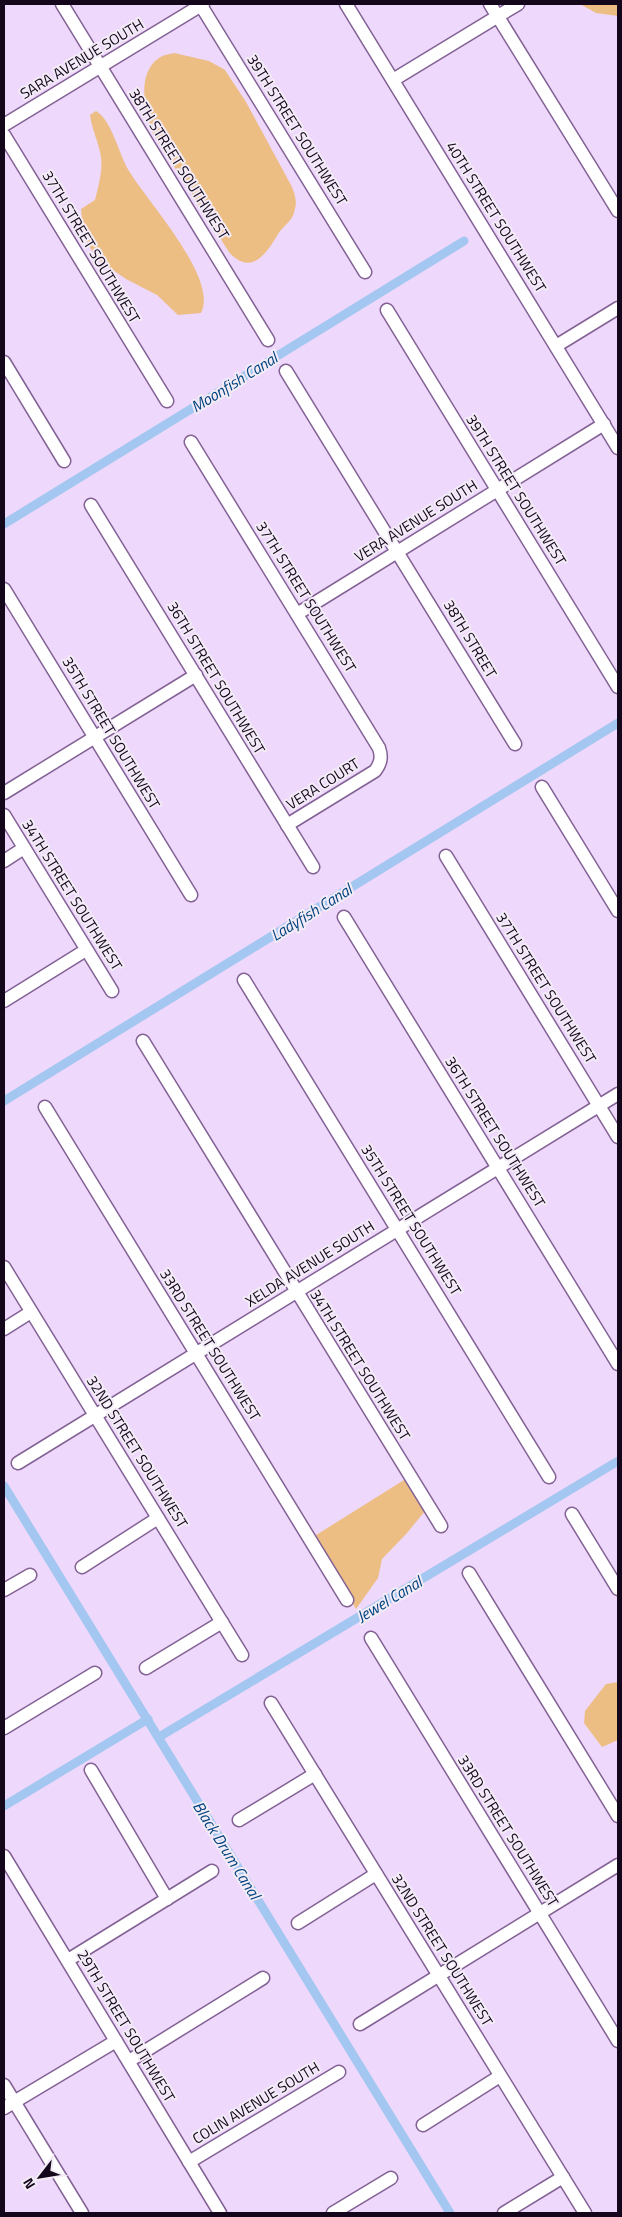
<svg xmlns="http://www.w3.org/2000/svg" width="622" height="2217" font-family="'Titillium Web',sans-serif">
<rect width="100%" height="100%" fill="#eed8fb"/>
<g fill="#edbe83">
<path d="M580,4H618V16L596,13Z"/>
<path d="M174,53L209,61L225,70L246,102L292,187C295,195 297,201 295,209C293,221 284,225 278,234C267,253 251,277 229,252L152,132C145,110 136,74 159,58C163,55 170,54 174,53Z"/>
<path d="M96,111C112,120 119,155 129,171C147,201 219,279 201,313L178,315L157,295L126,279L97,259L84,237L81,209L95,200C98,187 103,171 101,157C99,143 92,130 90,115Z"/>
<path d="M412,1475L425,1511L407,1533L382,1559L378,1578L356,1609L313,1537Z"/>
<path d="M618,1682V1740L602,1747L584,1723L585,1711L606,1684Z"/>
</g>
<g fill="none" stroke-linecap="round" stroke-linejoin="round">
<g stroke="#a4c7f1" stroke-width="9">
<path d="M4,524L464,241"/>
<path d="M4,1101L618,723"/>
<path d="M4,1486L450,2213"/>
<path d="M159,1737L618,1461"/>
<path d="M4,1806L148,1719"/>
</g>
<g stroke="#836195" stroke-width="15">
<g id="minor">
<path d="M62,4L268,340"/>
<path d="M200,4L365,272"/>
<path d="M346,4L618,448"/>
<path d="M490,4L618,211"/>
<path d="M393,80L518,4"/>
<path d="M4,125L203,4"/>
<path d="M4,135L167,401"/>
<path d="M387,310L618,687"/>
<path d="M556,346L618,308"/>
<path d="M4,362L64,461"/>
<path d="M286,371L515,744"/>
<path d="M191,442L379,748C382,757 381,763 375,771L287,825"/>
<path d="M91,505L313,867"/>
<path d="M4,589L191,895"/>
<path d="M297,614L604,424"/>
<path d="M542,787L618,911"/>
<path d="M4,793L196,675"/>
<path d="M4,815L112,991"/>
<path d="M446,856L618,1137"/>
<path d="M4,861L24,848"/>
<path d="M344,917L618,1364"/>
<path d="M244,980L549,1477"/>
<path d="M4,1001L86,950"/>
<path d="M143,1041L441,1526"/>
<path d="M45,1107L347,1600"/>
<path d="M4,1267L242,1655"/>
<path d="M4,1329L31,1312"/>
<path d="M18,1463L618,1094"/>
<path d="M572,1514L618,1589"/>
<path d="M82,1567L158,1518"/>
<path d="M469,1573L618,1816"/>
<path d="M4,1590L30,1575"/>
<path d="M371,1638L618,2041"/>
<path d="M146,1668L222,1622"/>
<path d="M271,1703L585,2213"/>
<path d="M4,1728L95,1673"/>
<path d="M91,1770L167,1899"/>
<path d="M239,1820L315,1774"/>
<path d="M4,1856L220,2213"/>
<path d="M298,1923L376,1874"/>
<path d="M68,1960L212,1871"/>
<path d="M360,2024L618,1865"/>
<path d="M129,2061L263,1978"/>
<path d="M4,2085L82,2213"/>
<path d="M4,2108L116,2041"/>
<path d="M423,2125L500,2076"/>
<path d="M189,2162L339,2072"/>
<path d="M333,2213L391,2178"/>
<path d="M504,2213L563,2177"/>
</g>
</g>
<use href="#minor" stroke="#fff" stroke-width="12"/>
</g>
<g text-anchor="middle" stroke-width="4" stroke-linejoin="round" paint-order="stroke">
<g font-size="15" fill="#14071b" stroke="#f3ecf7">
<text transform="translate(82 59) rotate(-31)" y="5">SARA AVENUE SOUTH</text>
<text transform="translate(297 130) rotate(58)" y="5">39TH STREET SOUTHWEST</text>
<text transform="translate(179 164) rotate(58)" y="5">38TH STREET SOUTHWEST</text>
<text transform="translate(496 217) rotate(58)" y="5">40TH STREET SOUTHWEST</text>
<text transform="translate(91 247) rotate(59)" y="5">37TH STREET SOUTHWEST</text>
<text transform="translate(516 490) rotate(58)" y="5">39TH STREET SOUTHWEST</text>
<text transform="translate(416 521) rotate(-32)" y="5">VERA AVENUE SOUTH</text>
<text transform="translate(306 597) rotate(58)" y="5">37TH STREET SOUTHWEST</text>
<text transform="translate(470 639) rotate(59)" y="5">38TH STREET</text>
<text transform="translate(216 678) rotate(59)" y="5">36TH STREET SOUTHWEST</text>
<text transform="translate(111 733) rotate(59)" y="5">35TH STREET SOUTHWEST</text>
<text transform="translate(323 784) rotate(-32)" y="5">VERA COURT</text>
<text transform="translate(72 895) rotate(58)" y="5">34TH STREET SOUTHWEST</text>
<text transform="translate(546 988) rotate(58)" y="5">37TH STREET SOUTHWEST</text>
<text transform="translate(495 1132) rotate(58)" y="5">36TH STREET SOUTHWEST</text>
<text transform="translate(411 1220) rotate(58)" y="5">35TH STREET SOUTHWEST</text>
<text transform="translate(310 1264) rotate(-32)" y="5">XELDA AVENUE SOUTH</text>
<text transform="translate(210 1345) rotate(58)" y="5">33RD STREET SOUTHWEST</text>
<text transform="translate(360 1365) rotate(58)" y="5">34TH STREET SOUTHWEST</text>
<text transform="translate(137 1452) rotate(58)" y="5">32ND STREET SOUTHWEST</text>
<text transform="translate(508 1831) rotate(58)" y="5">33RD STREET SOUTHWEST</text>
<text transform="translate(442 1950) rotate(58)" y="5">32ND STREET SOUTHWEST</text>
<text transform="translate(126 2026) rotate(59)" y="5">29TH STREET SOUTHWEST</text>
<text transform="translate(256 2103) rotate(-31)" y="5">COLIN AVENUE SOUTH</text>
</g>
<g font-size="16" font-style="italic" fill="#00427e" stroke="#f3ecf7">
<text transform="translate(234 382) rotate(-32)" y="6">Moonfish Canal</text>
<text transform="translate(311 912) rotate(-32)" y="6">Ladyfish Canal</text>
<text transform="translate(389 1599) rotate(-31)" y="6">Jewel Canal</text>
<text transform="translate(227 1850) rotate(58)" y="6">Black Drum Canal</text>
</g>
</g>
<rect width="622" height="2217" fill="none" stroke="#14071b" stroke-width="10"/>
<g transform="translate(40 2177) rotate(239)" stroke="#f3ecf7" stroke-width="4" paint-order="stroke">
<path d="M0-4L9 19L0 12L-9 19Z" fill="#14071b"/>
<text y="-8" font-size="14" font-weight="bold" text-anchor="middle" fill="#14071b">N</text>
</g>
</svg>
